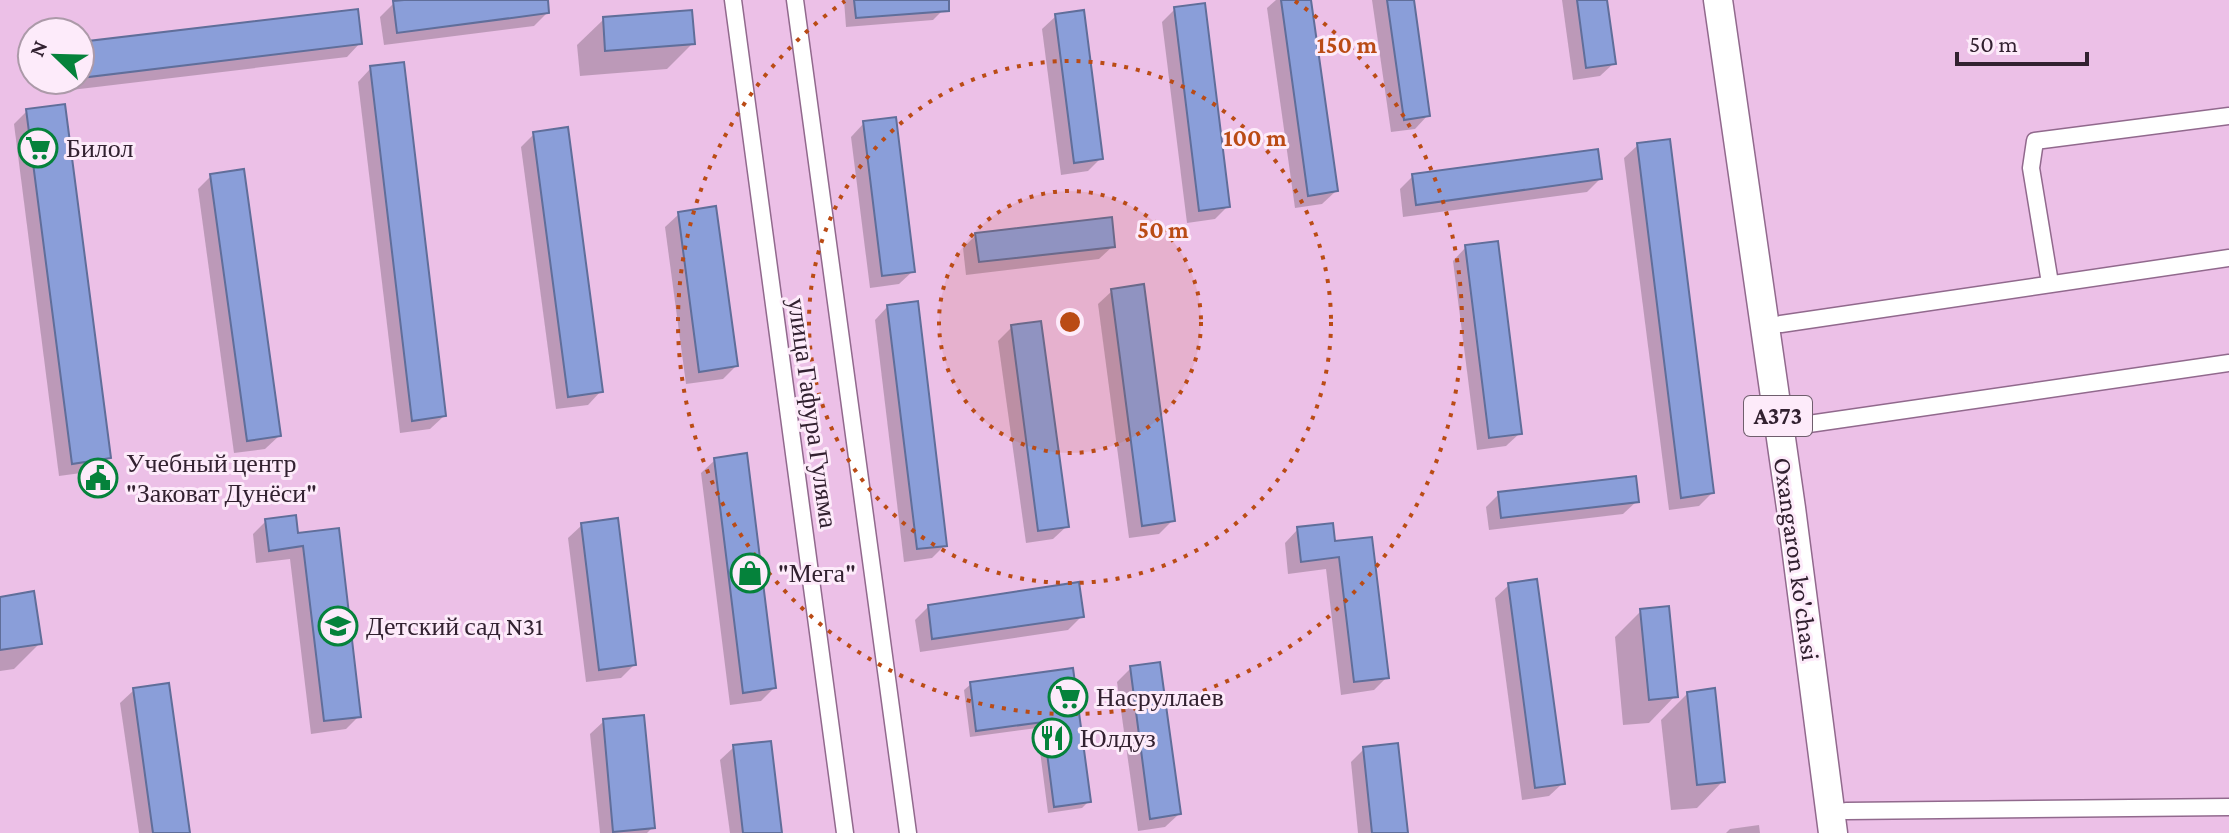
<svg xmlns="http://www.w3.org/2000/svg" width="2229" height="833" font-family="'Crimson Pro',serif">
<rect width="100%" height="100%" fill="#ecc0e7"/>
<g fill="#0003">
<path d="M420,0H546L547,13L534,26L384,45L380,17L394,3Z"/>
<path d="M844,0H943V10L933,20L846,27Z"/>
<path d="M1276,0H1309L1336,191L1322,204L1295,208L1267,8Z"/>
<path d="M1372,0H1412L1428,115L1415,129L1391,132Z"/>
<path d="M1562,0H1605L1614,63L1600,76L1573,80Z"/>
<path d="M1175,9L1228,206L1215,219L1187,223L1162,22Z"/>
<path d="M1056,16L1101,158L1088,171L1061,175L1042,29Z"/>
<path d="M604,19L693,43L667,69L580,76L577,45Z"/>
<path d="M360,43L347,57L46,93L44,80H80V44Z"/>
<path d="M371,68L444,416L430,429L400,433L358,82Z"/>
<path d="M27,111L109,458L96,471L59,476L14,124Z"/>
<path d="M864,123L913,271L899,284L870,288L851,137Z"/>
<path d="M534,134L601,391L588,405L556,409L521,147Z"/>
<path d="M1638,145L1712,493L1699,506L1669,510L1624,158Z"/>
<path d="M211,176L279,436L265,449L234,453L198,189Z"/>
<path d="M1413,176L1600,179L1587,192L1403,217L1400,189Z"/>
<path d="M679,214L736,366L723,379L686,384L665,227Z"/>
<path d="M976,235L1113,246L1099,259L966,275L963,248Z"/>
<path d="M1466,247L1520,433L1506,446L1477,450L1453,261Z"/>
<path d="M1112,291L1173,520L1159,534L1129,538L1098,304Z"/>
<path d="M888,306L945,545L932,558L904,562L875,320Z"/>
<path d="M1012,327L1067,526L1053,539L1026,543L998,341Z"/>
<path d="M715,460L774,688L761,701L730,705L701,473Z"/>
<path d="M1499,494L1637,501L1623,514L1489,530L1486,507Z"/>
<path d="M266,521L296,535L337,530L359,716L346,729L311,734L290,559L256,563L253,534Z"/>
<path d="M582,525L634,665L621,678L586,682L568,538Z"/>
<path d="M1298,529L1333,543L1370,539L1387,677L1374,690L1341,695L1326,569L1288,574L1285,543Z"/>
<path d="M1509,585L1563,783L1549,796L1522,800L1495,598Z"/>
<path d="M0,599L40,643L14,669L0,671Z"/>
<path d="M929,606L1082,616L1068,630L920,652L915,620Z"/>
<path d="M1641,611L1675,696L1649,723L1623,725L1615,637Z"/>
<path d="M1131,668L1179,814L1165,827L1138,831L1117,682Z"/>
<path d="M1072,670L1088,802L1082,808L1048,813L1037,728L970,737L964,690L971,684Z"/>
<path d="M134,690L188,833H139L120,703Z"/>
<path d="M1688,693L1723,781L1697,808L1671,810L1661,720Z"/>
<path d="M604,721L653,827L647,833H600L590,734Z"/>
<path d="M734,747L781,833H730L720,760Z"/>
<path d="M1364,749L1406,833H1358L1351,762Z"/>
<path d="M1759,825L1760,833H1726L1730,829Z"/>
</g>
<g fill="#8a9ed9" stroke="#606e9a" stroke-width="2">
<path d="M404,0H548L549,13L397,33L393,1Z"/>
<path d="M854,0H949V11L856,18Z"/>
<path d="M1281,0H1311L1338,191L1308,196Z"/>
<path d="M1387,0H1414L1430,116L1404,120Z"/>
<path d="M1577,0H1607L1616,64L1586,68Z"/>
<path d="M1205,3L1230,207L1199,211L1174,7Z"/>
<path d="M358,9L362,44L80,78V42Z"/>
<path d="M692,10L695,44L605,51L603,17Z"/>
<path d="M1084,10L1103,159L1074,163L1055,14Z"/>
<path d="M404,62L446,416L412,421L370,66Z"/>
<path d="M65,104L111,458L72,464L26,109Z"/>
<path d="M896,117L915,272L882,276L863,121Z"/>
<path d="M568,127L603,392L568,397L533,132Z"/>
<path d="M1670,139L1714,493L1681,498L1637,143Z"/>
<path d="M1598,149L1602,179L1416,205L1412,174Z"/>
<path d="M244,169L281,436L247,441L210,174Z"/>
<path d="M716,206L738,366L699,372L678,212Z"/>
<path d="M1112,217L1115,247L979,262L975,233Z"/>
<path d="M1498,241L1522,434L1489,438L1465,245Z"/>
<path d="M1144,284L1175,521L1142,526L1111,289Z"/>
<path d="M918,301L947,546L917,549L887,305Z"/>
<path d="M1041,321L1069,527L1038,531L1011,325Z"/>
<path d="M747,453L776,688L743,693L714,458Z"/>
<path d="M1636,476L1639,502L1501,518L1498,492Z"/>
<path d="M296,515L298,533L339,528L361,717L324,721L303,546L269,551L265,519Z"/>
<path d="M618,518L636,665L599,670L581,523Z"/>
<path d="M1333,523L1335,541L1372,537L1389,678L1354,682L1339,557L1301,562L1297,527Z"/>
<path d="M1537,579L1565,784L1535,788L1508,583Z"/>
<path d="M1079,582L1084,617L932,639L928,605Z"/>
<path d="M34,591L42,644L0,650V597Z"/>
<path d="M1669,606L1678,697L1649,700L1640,609Z"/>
<path d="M1160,662L1181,814L1150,819L1130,666Z"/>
<path d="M1073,668L1091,802L1054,807L1043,722L976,731L970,682Z"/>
<path d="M169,683L190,833H153L133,688Z"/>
<path d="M1715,688L1725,782L1697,785L1687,692Z"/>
<path d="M644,715L655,828L613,832L603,719Z"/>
<path d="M771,741L782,833H743L733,745Z"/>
<path d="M1398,743L1408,833H1372L1363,747Z"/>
</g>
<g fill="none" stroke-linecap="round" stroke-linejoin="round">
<g stroke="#91698d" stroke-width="19">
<g id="minor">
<path d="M733,0L845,833"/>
<path d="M795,0L908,833"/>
<path d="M2050,283L2031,168L2035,141L2229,116"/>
<path d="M1781,324L2229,258"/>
<path d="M1795,426L2229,363"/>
<path d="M1846,811L2229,807"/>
</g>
</g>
<g stroke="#91698d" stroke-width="31">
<path id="trunk" d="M1718,0L1791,508L1833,833"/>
</g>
<use href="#minor" stroke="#fff" stroke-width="16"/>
<use href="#trunk" stroke="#fff" stroke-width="28"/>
</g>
<circle cx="1070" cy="322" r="131" fill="#ba4b15" fill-opacity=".12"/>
<g fill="none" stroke="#ba4b15" stroke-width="4" stroke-dasharray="4 8">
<circle cx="1070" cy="322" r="131"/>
<circle cx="1070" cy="322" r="261"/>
<path d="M1295 1A392 392 0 1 1 845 1"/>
</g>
<defs>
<g id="supermarket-ring" transform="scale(2)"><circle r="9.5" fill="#fdebfa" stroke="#05823b" stroke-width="1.5"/><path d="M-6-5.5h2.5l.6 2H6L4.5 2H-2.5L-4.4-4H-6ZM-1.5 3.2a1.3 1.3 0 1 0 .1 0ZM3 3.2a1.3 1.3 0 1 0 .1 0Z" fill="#05823b"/></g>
<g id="civic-ring" transform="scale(2)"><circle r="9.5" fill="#fdebfa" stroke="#05823b" stroke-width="1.5"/><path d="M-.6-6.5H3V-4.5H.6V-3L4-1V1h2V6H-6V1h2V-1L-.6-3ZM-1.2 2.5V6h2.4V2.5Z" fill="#05823b"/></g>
<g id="shop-ring" transform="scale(2)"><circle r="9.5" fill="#fdebfa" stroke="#05823b" stroke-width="1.5"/><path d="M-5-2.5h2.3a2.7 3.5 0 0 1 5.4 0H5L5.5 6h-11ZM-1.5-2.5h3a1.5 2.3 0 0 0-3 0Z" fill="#05823b"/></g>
<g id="school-ring" transform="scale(2)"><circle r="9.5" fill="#fdebfa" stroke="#05823b" stroke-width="1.5"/><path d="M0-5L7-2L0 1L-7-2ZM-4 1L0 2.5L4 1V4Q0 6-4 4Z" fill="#05823b"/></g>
<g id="restaurant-ring" transform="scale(2)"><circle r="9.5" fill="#fdebfa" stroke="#05823b" stroke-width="1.5"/><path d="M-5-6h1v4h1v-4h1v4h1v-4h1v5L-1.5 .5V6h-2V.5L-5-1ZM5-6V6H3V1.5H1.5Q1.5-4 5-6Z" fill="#05823b"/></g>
</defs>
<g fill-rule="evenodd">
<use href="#supermarket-ring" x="38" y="148"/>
<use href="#civic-ring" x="98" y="478"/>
<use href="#shop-ring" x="750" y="573"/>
<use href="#school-ring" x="338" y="626"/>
<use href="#supermarket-ring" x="1068" y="697"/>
<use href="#restaurant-ring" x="1052" y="738"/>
</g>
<g text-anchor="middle" stroke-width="6" stroke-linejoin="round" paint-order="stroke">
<rect fill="#fdebfa" stroke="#6f5e6d" stroke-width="2" x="1744" y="396" width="68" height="40" rx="6"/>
<g font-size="24" font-weight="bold" fill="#322130">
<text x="1778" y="424">A373</text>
</g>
<g font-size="26" fill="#322130" stroke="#fdebfa" text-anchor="start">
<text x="66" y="157">Билол</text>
<text x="126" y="472">Учебный центр<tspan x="126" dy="30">"Заковат Дунёси"</tspan></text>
<text x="778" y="582">"Мега"</text>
<text x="366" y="635">Детский сад N31</text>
<text x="1096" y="706">Насруллаев</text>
<text x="1080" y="747">Юлдуз</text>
</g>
<g font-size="26" fill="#322130" stroke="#fdebfa">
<text transform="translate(813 413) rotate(82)" y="9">улица Гафура Гуляма</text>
<text transform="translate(1797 559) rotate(82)" y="9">Oxangaron ko'chasi</text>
</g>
</g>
<circle cx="1070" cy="322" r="12" fill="#ba4b15" stroke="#fdebfa" stroke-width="4"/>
<g font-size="24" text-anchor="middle" font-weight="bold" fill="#ba4b15" stroke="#fdebfa" stroke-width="6" stroke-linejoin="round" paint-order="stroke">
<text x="1347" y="53">150 m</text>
<text x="1255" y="146">100 m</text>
<text x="1163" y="238">50 m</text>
</g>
<g transform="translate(56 56) rotate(293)"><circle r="38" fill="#fdebfa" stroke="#ac9aa9" stroke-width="2"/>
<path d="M0-6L14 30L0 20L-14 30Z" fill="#05823b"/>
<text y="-12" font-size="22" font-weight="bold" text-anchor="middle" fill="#322130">N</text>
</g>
<path d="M1957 52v12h130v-12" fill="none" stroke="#322130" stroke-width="4"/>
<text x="1969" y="52" font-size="24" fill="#322130" stroke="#fdebfa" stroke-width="6" paint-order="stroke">50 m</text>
</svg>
